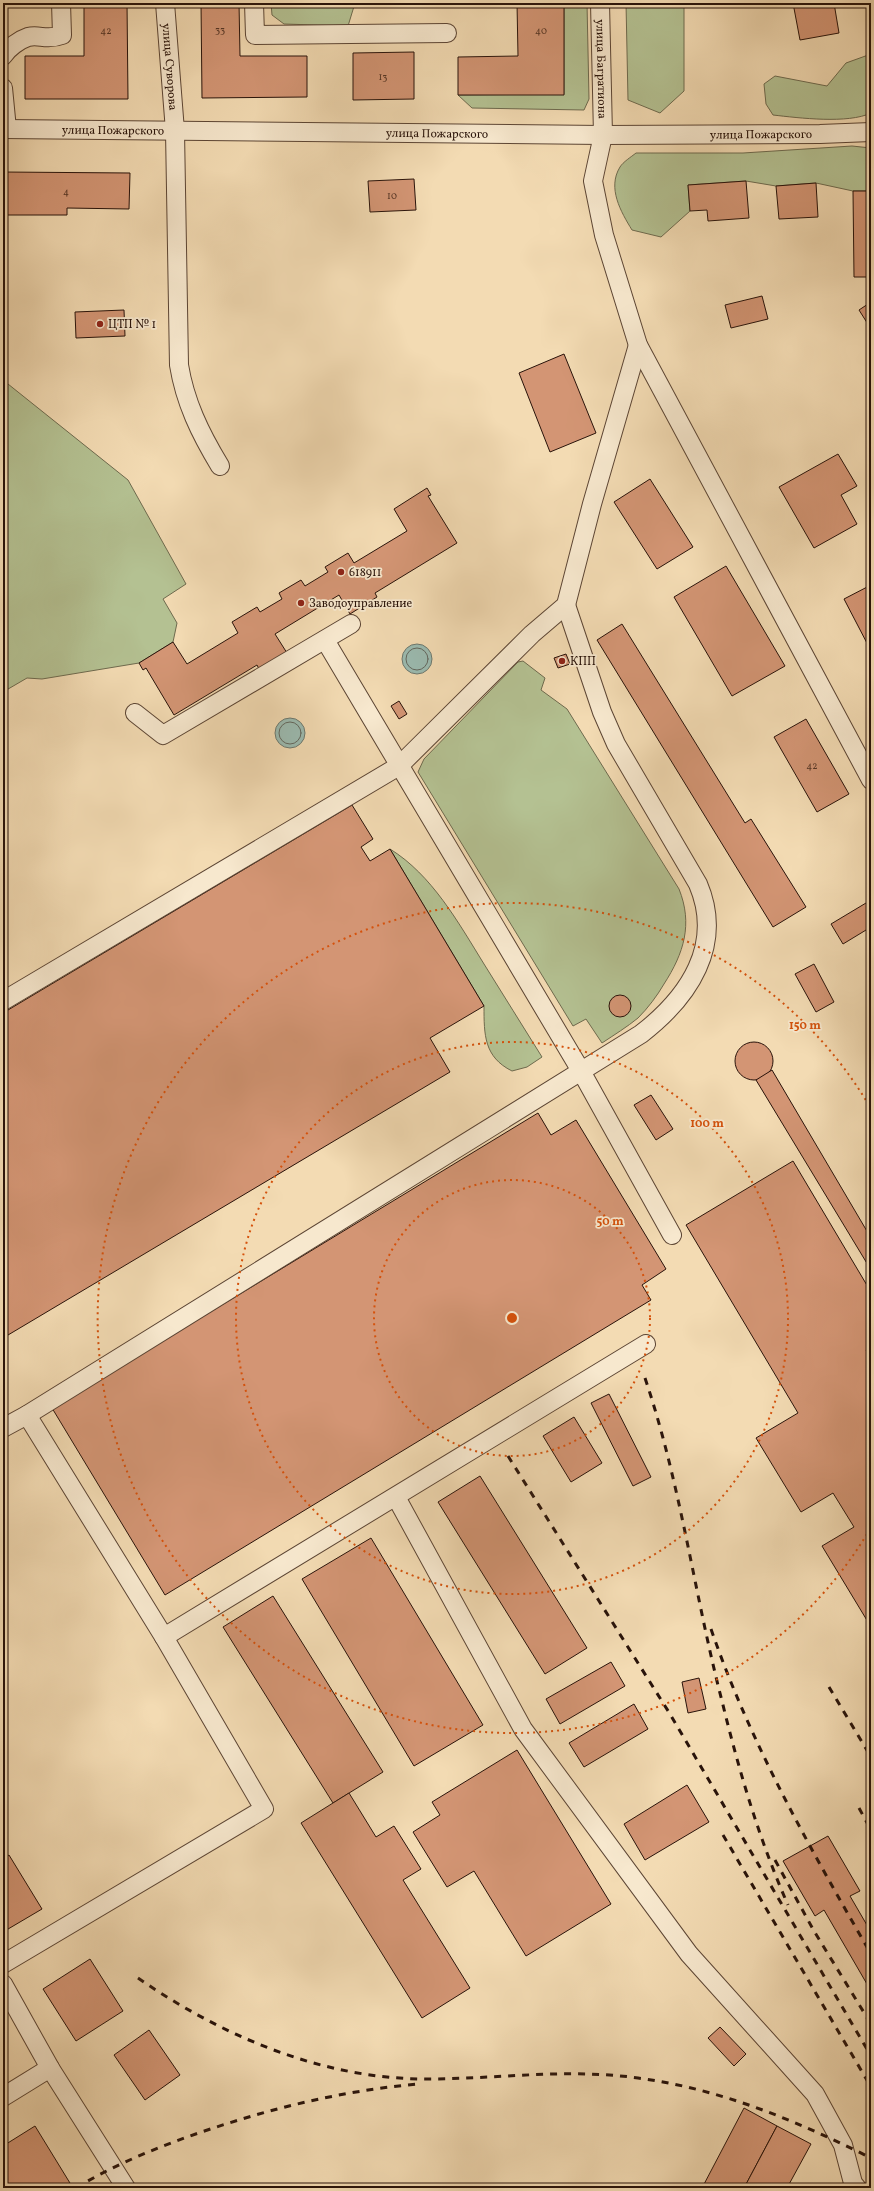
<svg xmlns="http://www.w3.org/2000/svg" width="874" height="2191" font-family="Vollkorn,serif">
<rect width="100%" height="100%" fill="#f3dbb3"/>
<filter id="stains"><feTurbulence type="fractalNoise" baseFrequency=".005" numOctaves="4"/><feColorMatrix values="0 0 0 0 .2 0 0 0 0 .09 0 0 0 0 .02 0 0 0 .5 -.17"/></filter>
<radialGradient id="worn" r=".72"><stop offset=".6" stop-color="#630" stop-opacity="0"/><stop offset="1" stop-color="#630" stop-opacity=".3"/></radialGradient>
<g fill="#b4c192" stroke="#6e6a4e">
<path d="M271,3H355L348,26L284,24L272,15Z"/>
<path d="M564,3H587L589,99L584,110L472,108L458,95L564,94Z"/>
<path d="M626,3H684V91L660,113L628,100Z"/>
<path d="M871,54V113C848,124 799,118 773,115L766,104L764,84L775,76L827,86L846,63Z"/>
<path d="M852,146L871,148V191H853L816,183L776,186L746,181L688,185L690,211L661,237L632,230C621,212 607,188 620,167C623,162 631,157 636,153H743Z"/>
<path d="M3,380L128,480L186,584L163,599L177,623L173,642L139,663L42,679L27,678L3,692Z"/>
<path d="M523,661L545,678L541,690L567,709L679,889C693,924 684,953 664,984C657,996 648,1008 638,1018C627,1027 614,1035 602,1043L586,1019L573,1026L418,772L424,759L518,662Z"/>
<path d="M390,849C432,875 458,922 484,964C503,995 523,1026 542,1057L527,1067L512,1071C484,1057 484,1035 484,1006Z"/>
</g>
<g fill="#9bbbb1" stroke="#6d786e">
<circle cx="417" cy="659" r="15"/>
<circle cx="290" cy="733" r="15"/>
</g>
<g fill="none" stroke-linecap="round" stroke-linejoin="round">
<g stroke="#62675e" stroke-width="1">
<circle cx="417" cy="659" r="11"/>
<circle cx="290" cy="733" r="11"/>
</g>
</g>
<g fill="#d39574" stroke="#29130a">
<path d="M84,3H127L128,99H25V56H84Z"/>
<path d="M201,3H239L240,56H307V97L202,98Z"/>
<path d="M517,3H564V95H458V57L518,56Z"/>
<path d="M793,3H834L839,33L800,40Z"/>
<path d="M414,52V99L353,100V53Z"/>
<path d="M3,172L130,173L129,209L67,208V215H3Z"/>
<path d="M414,179L416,210L370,212L368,181Z"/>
<path d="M746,181L749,218L708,221L707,210L690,211L688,185Z"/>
<path d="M816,183L818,217L779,219L776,186Z"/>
<path d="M853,191H871V277H854Z"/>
<path d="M762,296L768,319L731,328L725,305Z"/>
<path d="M871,302V329L859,310Z"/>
<path d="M124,310L125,336L76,338L75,312Z"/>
<path d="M564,354L596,433L550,452L519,373Z"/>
<path d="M838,454L857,486L841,495L857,524L814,548L779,487Z"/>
<path d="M650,479L693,547L657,569L614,502Z"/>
<path d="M427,488L431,495L428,496L457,543L375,593L377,597L350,614L339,595L275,634L287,653L259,669L257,665L174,715L146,668L143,670L139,663L173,642L187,664L238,633L232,622L257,607L260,612L282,599L279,593L301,580L305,586L328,572L325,567L348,553L354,563L407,531L394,509Z"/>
<path d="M726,566L785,666L732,696L674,597Z"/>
<path d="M871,585V646L869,647L844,599Z"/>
<path d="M622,624L745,823L751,819L806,907L773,927L597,640Z"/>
<path d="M566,654L570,664L558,668L554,658Z"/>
<path d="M399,701L407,714L399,719L391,706Z"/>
<path d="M806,719L849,794L817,812L774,737Z"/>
<path d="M352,805L373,839L361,847L370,861L390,849L484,1006L430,1038L450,1072L3,1338V1013Z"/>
<path d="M871,900V927L843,944L831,924Z"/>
<path d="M814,964L834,1002L816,1012L795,974Z"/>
<circle cx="620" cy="1006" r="11"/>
<circle cx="754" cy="1061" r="19"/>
<path d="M772,1070L871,1238V1270L756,1080Z"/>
<path d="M651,1095L673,1129L656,1140L634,1105Z"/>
<path d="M538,1113L551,1135L576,1120L666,1269L642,1285L651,1300L165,1595L52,1408Z"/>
<path d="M793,1161L871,1292V1347L866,1350L871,1357V1627L822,1546L854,1527L833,1493L801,1512L756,1438L798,1413L686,1225Z"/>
<path d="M609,1394L651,1477L633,1486L591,1403Z"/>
<path d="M574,1417L602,1463L571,1482L543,1436Z"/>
<path d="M480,1476L587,1648L545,1674L438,1502Z"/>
<path d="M371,1538L483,1725L414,1766L302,1579Z"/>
<path d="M273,1596L383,1772L333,1803L223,1627Z"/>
<path d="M611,1662L625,1686L560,1724L546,1699Z"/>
<path d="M699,1678L706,1709L688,1713L682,1682Z"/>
<path d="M634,1704L648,1729L584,1767L569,1743Z"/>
<path d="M517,1750L611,1904L526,1956L474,1871L447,1887L413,1832L440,1815L432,1802Z"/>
<path d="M687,1785L709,1822L645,1860L624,1824Z"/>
<path d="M349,1793L376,1837L394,1826L421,1869L403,1880L470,1988L422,2018L301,1823Z"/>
<path d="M828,1836L860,1891L850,1896L871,1932V1991L824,1910L815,1916L783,1861Z"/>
<path d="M9,1855L42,1909L3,1932V1859Z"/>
<path d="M90,1959L123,2011L76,2041L43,1989Z"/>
<path d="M720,2027L746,2054L734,2066L708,2038Z"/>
<path d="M149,2030L180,2075L145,2100L114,2055Z"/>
<path d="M744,2108L777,2126L744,2188H702Z"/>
<path d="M35,2126L73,2188H3V2146Z"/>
<path d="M777,2126L811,2144L787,2188H744Z"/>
</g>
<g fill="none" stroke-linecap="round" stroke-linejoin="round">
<g stroke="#5c4534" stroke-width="20">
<g id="minor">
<path id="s1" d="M165,3L175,131L179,365C185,402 200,433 220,466"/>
<path d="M254,3L255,35L447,33"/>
<path id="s2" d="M600,3L603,135L593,181L604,235L638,345L871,780"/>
<path d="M3,56C8,48 19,40 28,37C40,34 46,41 62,35L61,3"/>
<path d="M3,88L7,129"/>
<path id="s3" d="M3,129L603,135L820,134L871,132"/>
<path d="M325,640L581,1071L672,1235"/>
<path d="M135,713L163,735L351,624"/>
<path d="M3,1001L399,766L532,634L566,605L592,504L638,345"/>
<path d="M3,1428L27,1415L641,1034C689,997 724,945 698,884L616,744L602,712L566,605"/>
<path d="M396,1497L523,1729L689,1954L815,2094L843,2145L853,2183L857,2188"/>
<path d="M164,1637L646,1344"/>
<path d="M3,1964L264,1809L164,1637L27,1415"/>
<path d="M3,1984L50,2068L126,2188"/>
<path d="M3,2097L50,2068"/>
</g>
</g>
<use href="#minor" stroke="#f7e8ce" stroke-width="18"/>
<g stroke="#29130a" stroke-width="3" stroke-dasharray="7 7" stroke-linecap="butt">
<path d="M645,1378C681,1485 694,1593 722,1701C739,1771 759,1839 788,1905"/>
<path d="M508,1456L670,1714L871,2056"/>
<path d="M711,1629C751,1745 810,1848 871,1954"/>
<path d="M829,1687L871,1757"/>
<path d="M859,1808L871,1830"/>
<path d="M723,1835L871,2087"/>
<path d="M775,1860L814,1931L871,2024"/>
<path d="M138,1978C222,2036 322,2079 426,2079C497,2079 567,2068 638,2078C721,2089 797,2121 871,2158"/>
<path d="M76,2188C112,2166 151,2150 190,2136C264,2110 339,2091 418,2084"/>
</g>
</g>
<g fill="none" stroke="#d5520c" stroke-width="2" stroke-dasharray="2 4">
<circle cx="512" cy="1318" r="138"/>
<circle cx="512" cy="1318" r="276"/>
<path d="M870 1529A415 415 0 1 1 870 1107"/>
</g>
<g fill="#8f2418" stroke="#f7e8ce" stroke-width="1.5">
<circle cx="100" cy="324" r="4"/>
<circle cx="341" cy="572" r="4"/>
<circle cx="301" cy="603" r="4"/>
<circle cx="562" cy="661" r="4"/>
</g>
<g text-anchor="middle" stroke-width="3.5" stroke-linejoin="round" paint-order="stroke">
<g font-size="10" fill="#543424">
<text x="220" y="33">33</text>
<text x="106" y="34">42</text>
<text x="541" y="34">40</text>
<text x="383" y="80">13</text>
<text x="66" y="195">4</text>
<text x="392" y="199">10</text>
<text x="812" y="769">42</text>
</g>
<g font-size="12" fill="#29130a" stroke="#f7e8ce">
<text dy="4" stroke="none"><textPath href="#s1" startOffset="64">улица Суворова</textPath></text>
<text dy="4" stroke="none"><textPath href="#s2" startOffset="66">улица Багратиона</textPath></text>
<text dy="4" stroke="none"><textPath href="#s3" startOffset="110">улица Пожарского</textPath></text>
<text dy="4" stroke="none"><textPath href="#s3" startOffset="434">улица Пожарского</textPath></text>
<text dy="4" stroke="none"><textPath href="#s3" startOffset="758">улица Пожарского</textPath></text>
</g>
<g font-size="12" fill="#29130a" stroke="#f7e8ce" text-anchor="start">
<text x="108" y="328">ЦТП № 1</text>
<text x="349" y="576">618911</text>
<text x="309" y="607">Заводоуправление</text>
<text x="570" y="665">КПП</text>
</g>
</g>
<circle cx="512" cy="1318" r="6" fill="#d5520c" stroke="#f7e8ce" stroke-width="2"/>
<g font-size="12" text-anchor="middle" font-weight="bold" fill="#d5520c" stroke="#f7e8ce" stroke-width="3.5" stroke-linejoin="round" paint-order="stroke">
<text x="805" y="1029">150 m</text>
<text x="707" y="1127">100 m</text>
<text x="610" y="1225">50 m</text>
</g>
<rect width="874" height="2191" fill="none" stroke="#f3dbb3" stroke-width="16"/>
<rect x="4" y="4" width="866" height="2183" fill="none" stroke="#29130a" stroke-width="2"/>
<rect x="8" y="8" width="858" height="2175" fill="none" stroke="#29130a"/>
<rect width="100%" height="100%" filter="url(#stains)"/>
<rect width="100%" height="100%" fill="url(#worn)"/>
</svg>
